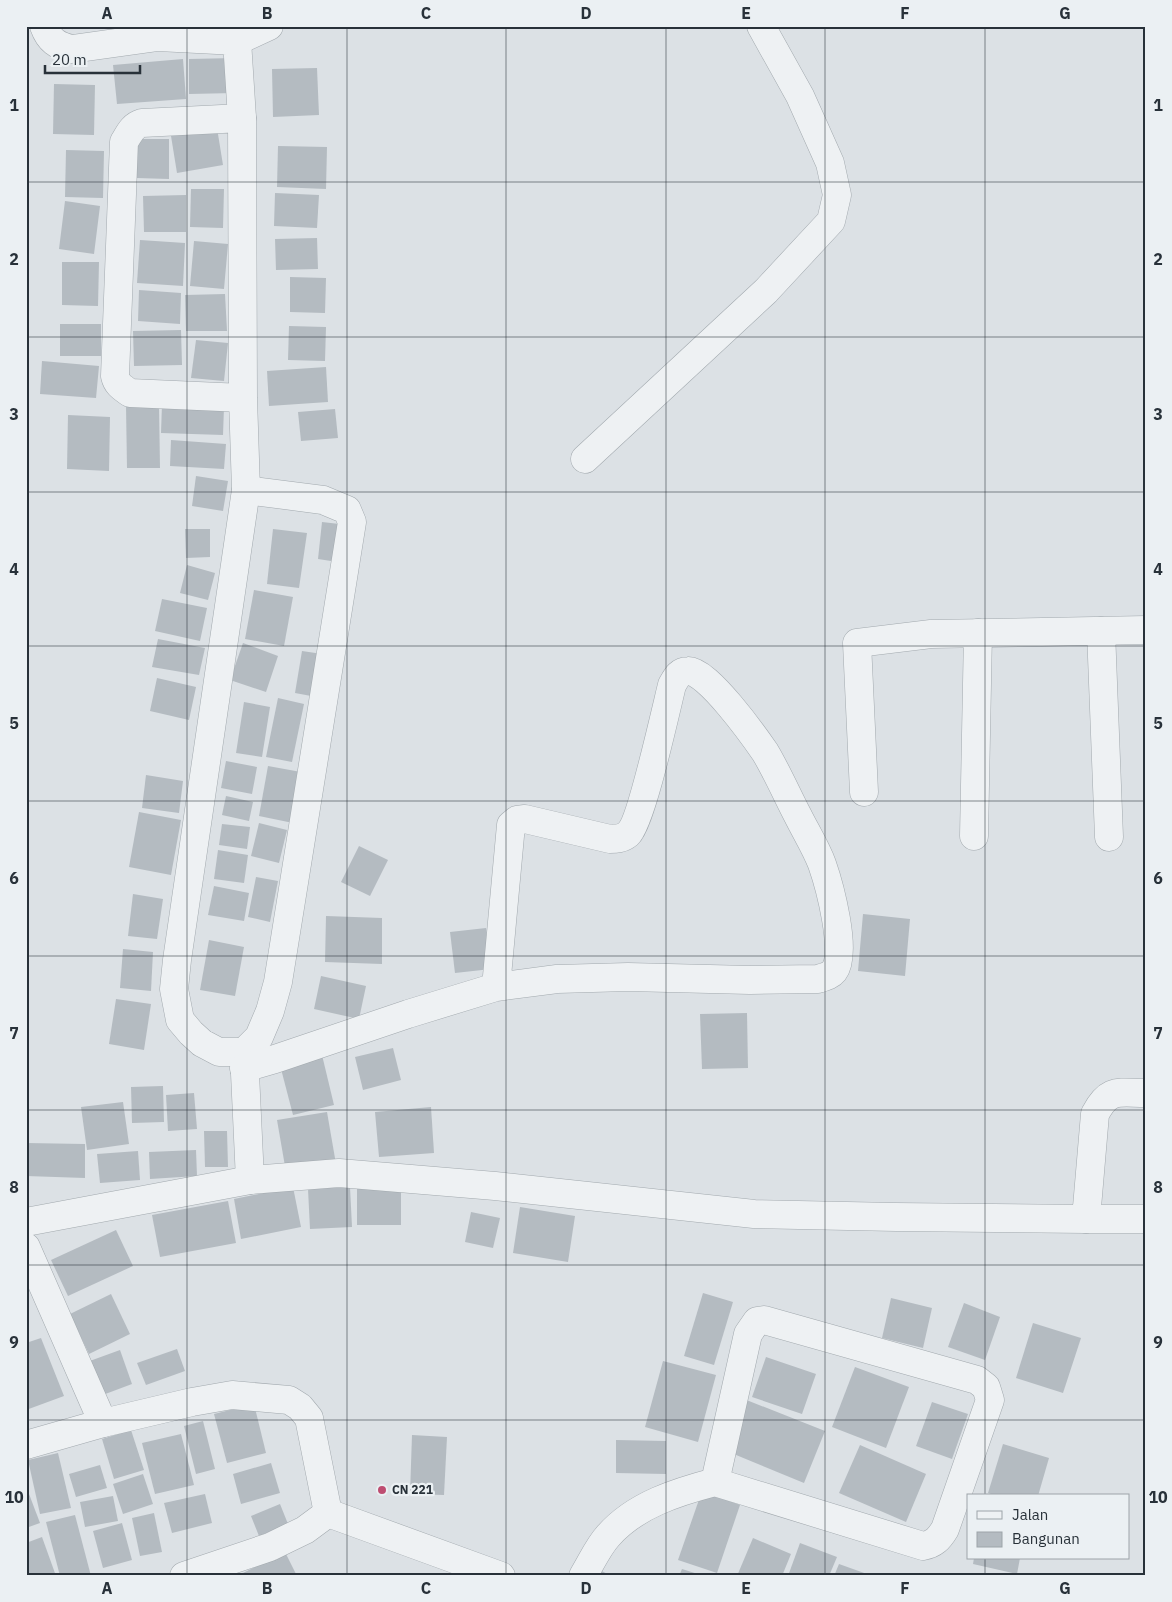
<svg xmlns="http://www.w3.org/2000/svg" width="1172" height="1602" font-family="'IBM Plex Sans',sans-serif">
<rect width="100%" height="100%" fill="#dce1e5"/>
<g fill="#b4bbc1">
<path d="M235,58V93L189,94V59Z"/>
<path d="M183,59L186,99L117,104L113,65Z"/>
<path d="M317,68L319,115L273,117L272,69Z"/>
<path d="M54,84L95,85L94,135L53,134Z"/>
<path d="M217,128L223,165L177,173L171,136Z"/>
<path d="M137,139H169V179L136,178Z"/>
<path d="M278,146L327,147L326,189L277,187Z"/>
<path d="M66,150L104,151L103,198L65,197Z"/>
<path d="M191,189H224L223,228L190,227Z"/>
<path d="M275,193L319,195L317,228L274,226Z"/>
<path d="M186,195V232H144L143,196Z"/>
<path d="M65,201L100,206L94,254L59,249Z"/>
<path d="M317,238L318,269L276,270L275,239Z"/>
<path d="M140,240L185,243L183,286L137,283Z"/>
<path d="M194,241L228,244L224,289L190,286Z"/>
<path d="M62,262H99L98,306L62,305Z"/>
<path d="M290,277L326,278L325,313L290,312Z"/>
<path d="M139,290L181,293L180,324L138,321Z"/>
<path d="M225,294L227,331H186L185,295Z"/>
<rect x="60" y="324" width="41" height="32"/>
<path d="M289,326L326,327L325,361L288,360Z"/>
<path d="M181,330L182,365L134,366L133,331Z"/>
<path d="M196,340L228,343L224,381L191,378Z"/>
<path d="M42,361L99,366L96,398L40,394Z"/>
<path d="M326,367L328,402L269,406L267,371Z"/>
<path d="M162,404L224,407L223,435L161,433Z"/>
<path d="M159,405L160,468H127L126,406Z"/>
<path d="M335,409L338,438L301,441L298,412Z"/>
<path d="M68,415L110,417L109,471L67,469Z"/>
<path d="M171,440L226,444L224,469L170,466Z"/>
<path d="M196,476L228,481L223,511L192,506Z"/>
<path d="M322,522L348,525L344,563L318,559Z"/>
<path d="M185,529H210V557L186,558Z"/>
<path d="M273,529L307,533L299,588L267,584Z"/>
<path d="M187,565L215,573L208,600L180,593Z"/>
<path d="M254,590L293,597L284,646L245,639Z"/>
<path d="M162,599L207,608L200,641L155,631Z"/>
<path d="M158,639L205,648L199,675L152,667Z"/>
<path d="M243,643L278,656L266,692L230,680Z"/>
<path d="M302,651L329,655L322,698L295,693Z"/>
<path d="M157,678L196,687L189,720L150,711Z"/>
<path d="M278,698L304,704L292,762L266,757Z"/>
<path d="M244,702L270,707L262,757L236,753Z"/>
<path d="M226,761L257,767L252,794L221,788Z"/>
<path d="M268,766L301,772L293,823L259,816Z"/>
<path d="M146,775L183,781L179,813L142,808Z"/>
<path d="M226,796L253,802L249,821L222,815Z"/>
<path d="M139,812L181,820L171,875L129,867Z"/>
<path d="M259,823L287,830L279,863L251,856Z"/>
<path d="M222,824L250,827L247,849L219,845Z"/>
<path d="M359,846L388,860L370,896L341,882Z"/>
<path d="M218,850L248,855L244,883L214,879Z"/>
<path d="M256,877L278,881L270,922L248,917Z"/>
<path d="M214,886L249,893L244,921L208,915Z"/>
<path d="M133,894L163,899L157,939L128,936Z"/>
<path d="M863,914L910,919L905,976L858,971Z"/>
<path d="M326,916L382,918V964L325,962Z"/>
<path d="M486,928L491,969L455,973L450,932Z"/>
<path d="M209,940L244,947L235,996L200,990Z"/>
<path d="M123,949L153,952L151,991L120,988Z"/>
<path d="M321,976L366,986L359,1019L314,1009Z"/>
<path d="M116,999L151,1004L144,1050L109,1044Z"/>
<path d="M747,1013L748,1068L702,1069L700,1014Z"/>
<path d="M393,1048L401,1080L363,1090L355,1057Z"/>
<path d="M322,1055L334,1105L293,1115L280,1065Z"/>
<path d="M163,1086L164,1122L132,1123L131,1087Z"/>
<path d="M194,1093L197,1129L168,1131L166,1095Z"/>
<path d="M123,1102L129,1144L87,1150L81,1107Z"/>
<path d="M431,1107L434,1153L379,1157L375,1112Z"/>
<path d="M327,1112L336,1164L286,1172L277,1120Z"/>
<path d="M204,1131H227L228,1167H205Z"/>
<path d="M26,1143L85,1144V1178L26,1176Z"/>
<path d="M196,1150L197,1176L150,1179L149,1152Z"/>
<path d="M138,1151L140,1180L100,1183L97,1154Z"/>
<path d="M357,1182L401,1183V1225H357Z"/>
<path d="M293,1187L301,1227L241,1239L234,1199Z"/>
<path d="M350,1187L352,1227L310,1229L308,1189Z"/>
<path d="M228,1201L236,1243L160,1257L152,1215Z"/>
<path d="M520,1207L575,1216L568,1262L513,1253Z"/>
<path d="M471,1212L500,1218L493,1248L465,1242Z"/>
<path d="M116,1230L133,1266L68,1296L51,1260Z"/>
<path d="M703,1293L733,1302L714,1365L684,1356Z"/>
<path d="M111,1294L130,1334L89,1354L70,1314Z"/>
<path d="M891,1298L932,1308L923,1348L882,1338Z"/>
<path d="M964,1303L1000,1317L985,1360L948,1347Z"/>
<path d="M1033,1323L1081,1338L1063,1393L1016,1378Z"/>
<path d="M41,1338L64,1396L26,1410V1343Z"/>
<path d="M177,1349L185,1371L146,1385L137,1363Z"/>
<path d="M120,1350L132,1384L100,1396L87,1362Z"/>
<path d="M766,1357L816,1374L802,1414L752,1397Z"/>
<path d="M663,1361L716,1375L698,1442L645,1427Z"/>
<path d="M855,1367L909,1387L886,1448L832,1427Z"/>
<path d="M744,1399L825,1431L804,1483L724,1450Z"/>
<path d="M932,1402L968,1414L952,1459L916,1446Z"/>
<path d="M254,1404L266,1453L227,1463L214,1414Z"/>
<path d="M203,1421L215,1469L196,1474L184,1426Z"/>
<path d="M131,1430L144,1470L114,1479L102,1439Z"/>
<path d="M181,1434L194,1485L155,1494L142,1443Z"/>
<path d="M412,1435L447,1437L444,1495L410,1494Z"/>
<path d="M616,1440L666,1441V1474L616,1473Z"/>
<path d="M1003,1444L1049,1458L1038,1496H997L988,1493Z"/>
<path d="M860,1445L926,1474L906,1522L839,1493Z"/>
<path d="M58,1453L71,1508L40,1514L28,1460Z"/>
<path d="M271,1463L280,1493L241,1504L233,1474Z"/>
<path d="M100,1465L107,1488L76,1497L69,1474Z"/>
<path d="M143,1474L153,1504L123,1514L113,1484Z"/>
<path d="M26,1486L40,1523L26,1528Z"/>
<path d="M702,1491L740,1505L717,1573L678,1560Z"/>
<path d="M205,1494L212,1523L172,1533L164,1503Z"/>
<path d="M113,1496L118,1521L85,1527L80,1502Z"/>
<path d="M280,1504L288,1524L259,1536L251,1516Z"/>
<path d="M154,1513L162,1552L140,1556L132,1518Z"/>
<path d="M75,1515L91,1576H60L46,1522Z"/>
<path d="M122,1523L132,1560L103,1568L93,1531Z"/>
<path d="M42,1537L56,1576H26V1543Z"/>
<path d="M753,1538L791,1554L782,1576H737Z"/>
<path d="M800,1543L837,1557L829,1576H788Z"/>
<path d="M285,1552L297,1576H244L243,1573Z"/>
<path d="M974,1558H1020L1017,1574L973,1564Z"/>
<path d="M839,1564L867,1574V1576H834Z"/>
<path d="M598,1569L611,1576H594Z"/>
<path d="M682,1569L701,1575V1576H679Z"/>
</g>
<g fill="none" stroke-linecap="round" stroke-linejoin="round">
<g stroke="#a2a9ae" stroke-width="29">
<g id="minor">
<path d="M44,26C49,40 57,46 72,49L158,37L237,41L242,118"/>
<path d="M237,41L269,26"/>
<path d="M243,398L130,393C123,388 117,385 115,376L124,142C129,134 132,126 142,123L242,118L243,398L246,490L177,960L174,989L180,1020L191,1033L202,1043L219,1052H244"/>
<path d="M585,459L766,291L831,221L837,195L830,163L800,96L761,26"/>
<path d="M246,490L323,500L347,510L352,522L278,982L270,1011L259,1037L244,1052L250,1180"/>
<path d="M1101,631L1109,837"/>
<path d="M864,792L857,643L931,634L1146,630"/>
<path d="M974,836L978,633"/>
<path d="M244,1068L275,1059L408,1014L496,987L557,979L628,977L750,980L818,979C824,977 830,976 834,971C848,953 829,884 822,864C816,848 806,832 798,816C787,795 777,772 765,752C754,736 707,670 688,671C679,671 676,678 672,685C666,709 641,823 628,834C622,839 616,839 610,839L525,819L517,820L511,825L496,987"/>
<path d="M1086,1219H1146"/>
<path d="M26,1222L250,1180L339,1173L495,1186L754,1214L896,1217L1086,1219L1095,1114C1109,1087 1119,1093 1146,1093"/>
<path d="M26,1247L103,1423"/>
<path d="M26,1445L103,1423L192,1402L232,1395L289,1400L300,1407L309,1418L328,1513"/>
<path d="M328,1513L501,1576"/>
<path d="M184,1576L270,1547L305,1530L328,1513"/>
<path d="M583,1576C591,1563 598,1547 608,1536C635,1505 677,1492 715,1482L923,1546C934,1544 939,1539 945,1529L990,1400L986,1387L977,1380L764,1320L757,1321L748,1334L715,1482"/>
</g>
</g>
<use href="#minor" stroke="#eef1f3" stroke-width="28"/>
</g>
<path fill="none" stroke="#283139" stroke-width="1" stroke-opacity="0.55" d="M187,26V1576M347,26V1576M506,26V1576M666,26V1576M825,26V1576M985,26V1496M26,182H1146M26,337H1146M26,492H1146M26,646H1146M26,801H1146M26,956H1146M26,1110H1146M26,1265H1146M26,1420H1146M985,1558V1576"/>
<circle fill="#be4d71" stroke="#ebf0f3" stroke-width="2" cx="382" cy="1490" r="5"/>
<g text-anchor="middle" stroke-width="4.5" stroke-linejoin="round" paint-order="stroke">
<g font-size="12" font-weight="bold" fill="#283139" stroke="#ebf0f3" text-anchor="start">
<text x="392" y="1494">CN 221</text>
</g>
</g>
<rect width="1172" height="1602" fill="none" stroke="#ebf0f3" stroke-width="55"/>
<rect x="967" y="1494" width="162" height="65" fill="#ebf0f3" stroke="#9da4a9"/>
<rect x="977" y="1511" width="25" height="8" fill="#eef1f3" stroke="#9da4a9"/>
<text x="1012" y="1520" font-size="15" fill="#283139">Jalan</text>
<rect x="977" y="1532" width="25" height="15" fill="#b4bbc1" stroke="#9da4a9"/>
<text x="1012" y="1544" font-size="15" fill="#283139">Bangunan</text>
<path d="M45 65v8h95v-8" fill="none" stroke="#283139" stroke-width="2.5"/>
<text x="52" y="65" font-size="15" fill="#283139" stroke="#ebf0f3" stroke-width="4" paint-order="stroke">20 m</text>
<rect x="28" y="28" width="1116" height="1546" fill="none" stroke="#283139" stroke-width="2"/>
<g font-size="16" text-anchor="middle" font-weight="bold" fill="#283139">
<text x="107" y="19">A</text>
<text x="267" y="19">B</text>
<text x="426" y="19">C</text>
<text x="586" y="19">D</text>
<text x="746" y="19">E</text>
<text x="905" y="19">F</text>
<text x="1065" y="19">G</text>
<text x="14" y="111">1</text>
<text x="1158" y="111">1</text>
<text x="14" y="265">2</text>
<text x="1158" y="265">2</text>
<text x="14" y="420">3</text>
<text x="1158" y="420">3</text>
<text x="14" y="575">4</text>
<text x="1158" y="575">4</text>
<text x="14" y="729">5</text>
<text x="1158" y="729">5</text>
<text x="14" y="884">6</text>
<text x="1158" y="884">6</text>
<text x="14" y="1039">7</text>
<text x="1158" y="1039">7</text>
<text x="14" y="1193">8</text>
<text x="1158" y="1193">8</text>
<text x="14" y="1348">9</text>
<text x="1158" y="1348">9</text>
<text x="14" y="1503">10</text>
<text x="1158" y="1503">10</text>
<text x="107" y="1594">A</text>
<text x="267" y="1594">B</text>
<text x="426" y="1594">C</text>
<text x="586" y="1594">D</text>
<text x="746" y="1594">E</text>
<text x="905" y="1594">F</text>
<text x="1065" y="1594">G</text>
</g>
</svg>
